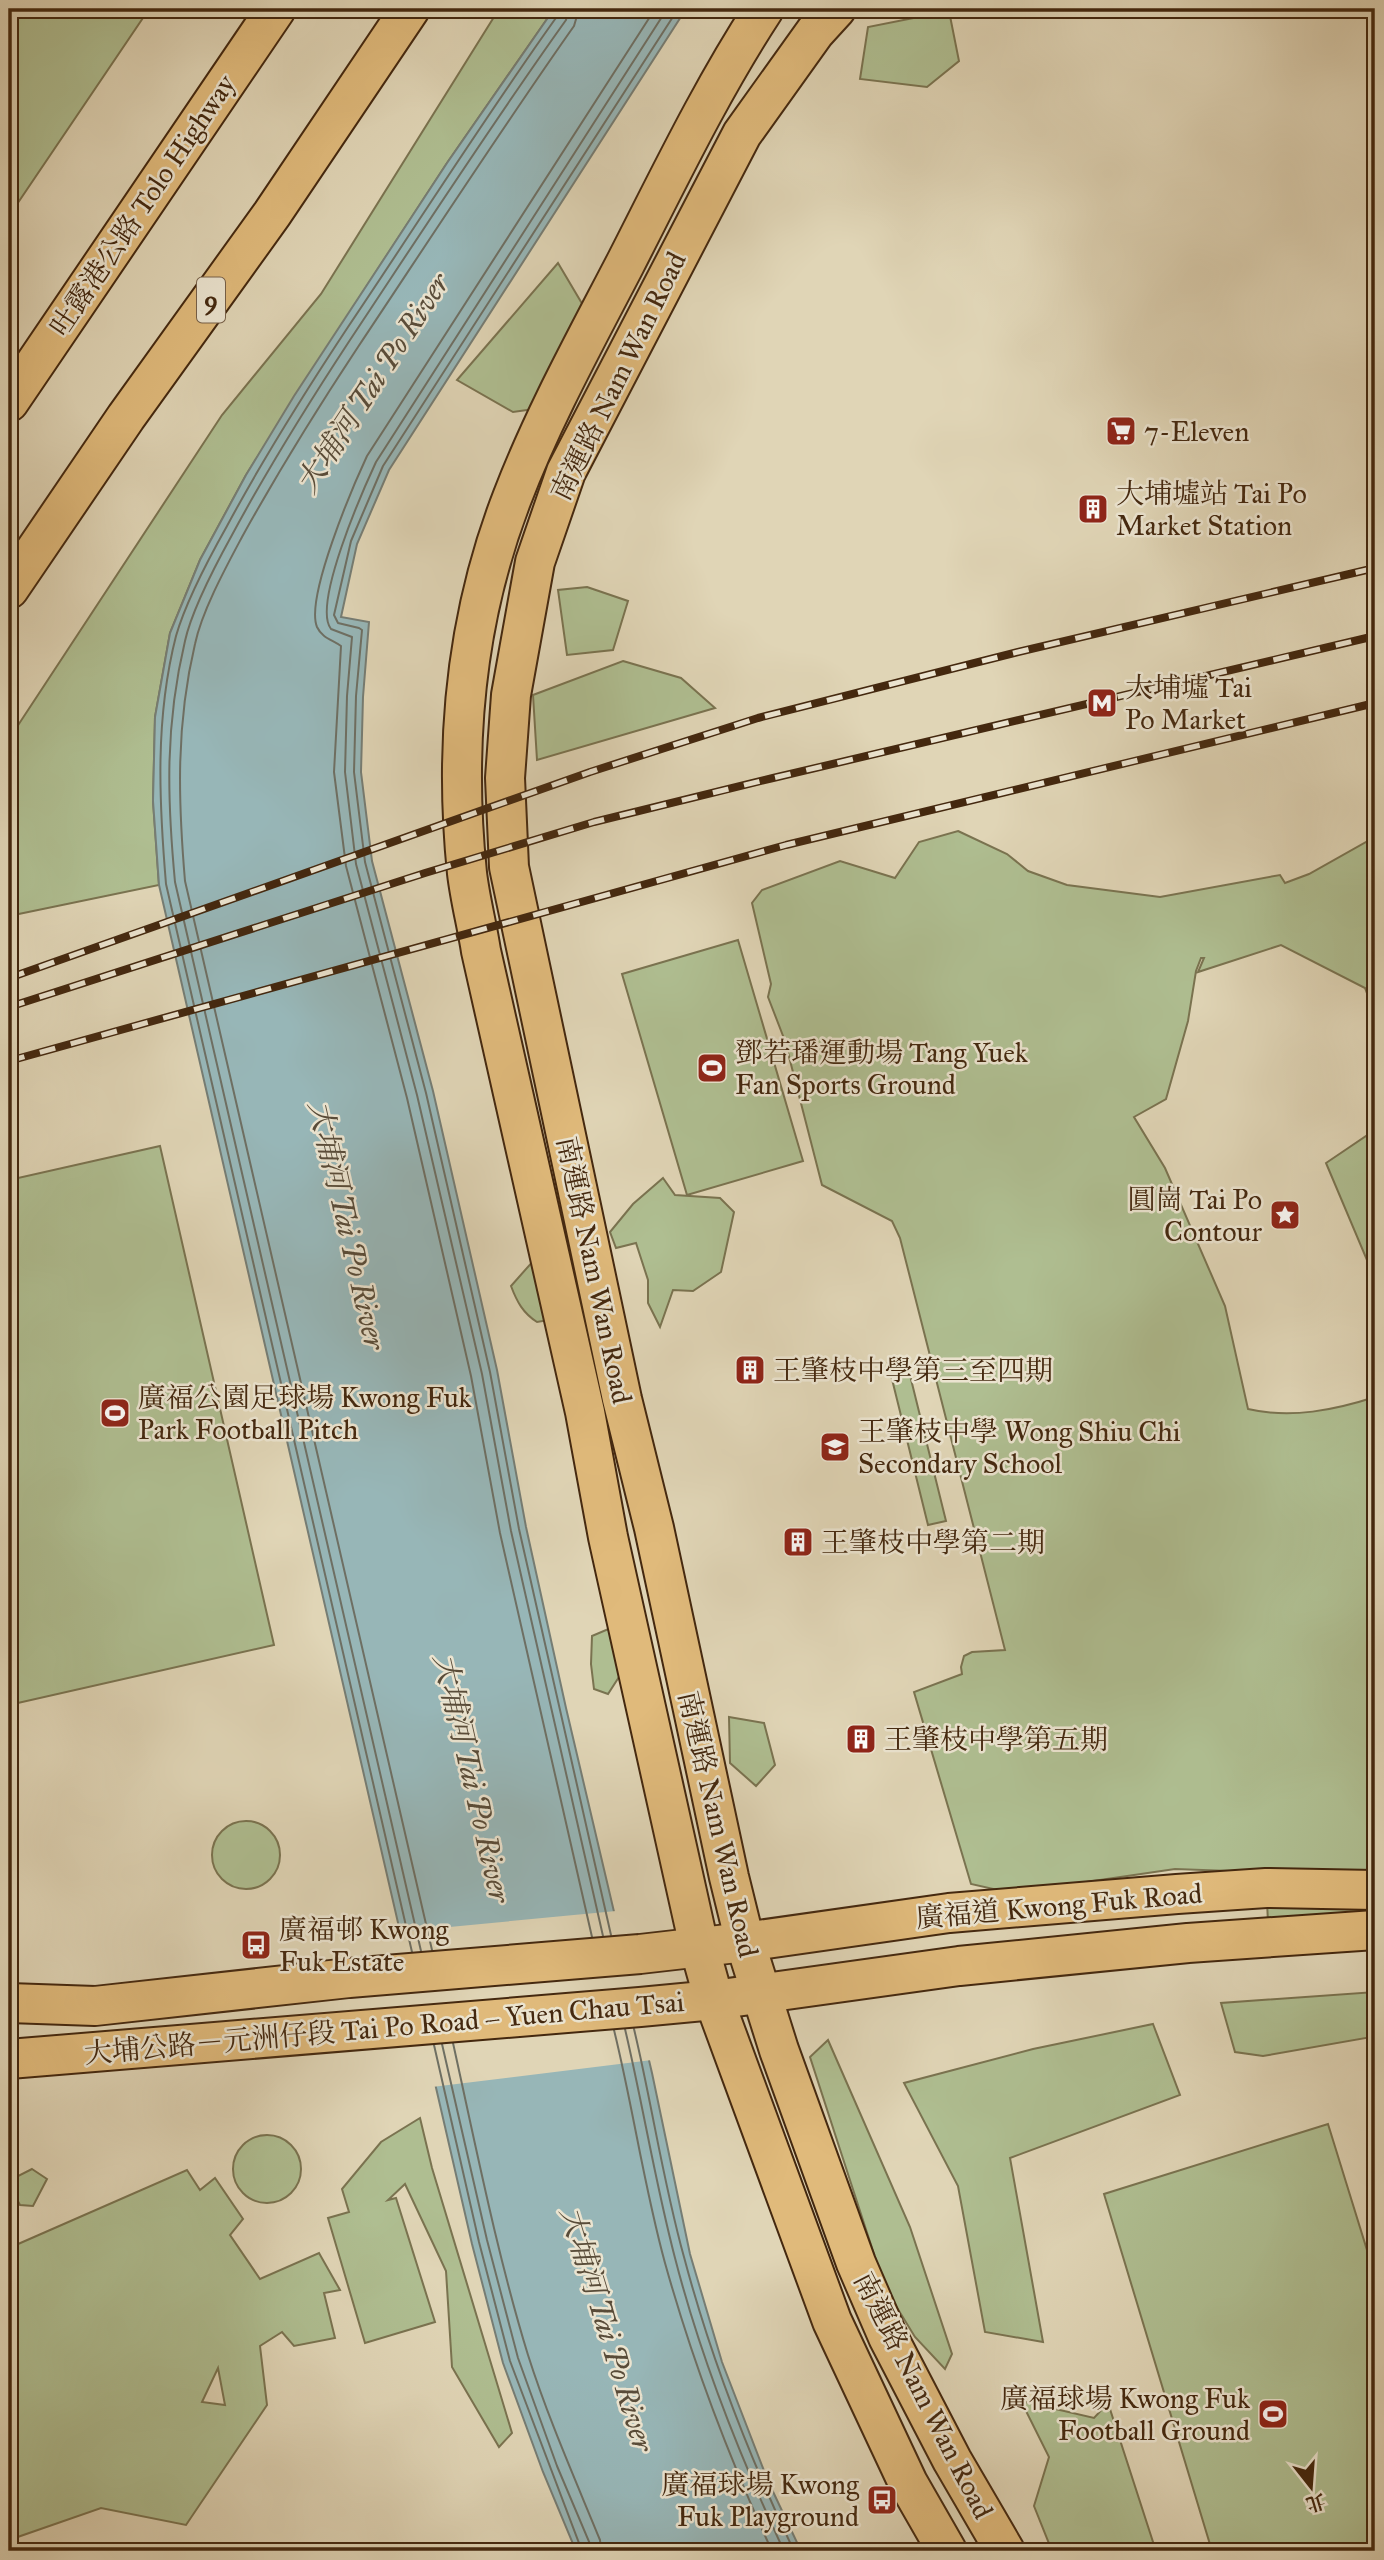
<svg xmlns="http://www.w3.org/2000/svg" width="1384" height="2560" font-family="'IM FELL Great Primer','Noto Serif TC',serif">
<rect width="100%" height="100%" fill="#e0d5b6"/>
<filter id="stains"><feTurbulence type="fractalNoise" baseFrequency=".00286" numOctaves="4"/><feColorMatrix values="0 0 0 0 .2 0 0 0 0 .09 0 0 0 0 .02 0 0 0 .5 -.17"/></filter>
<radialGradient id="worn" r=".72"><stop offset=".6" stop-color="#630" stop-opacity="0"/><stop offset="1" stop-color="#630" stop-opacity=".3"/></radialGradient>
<g fill="#afbe91" stroke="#7a7350" stroke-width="2" fill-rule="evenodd">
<path d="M9,9H149L9,216Z"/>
<path d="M499,9H554L447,163L359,298L246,475L200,560L170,633L155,717L153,801L159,885L9,916V739L222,415L321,294Z"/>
<path d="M949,11L959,61L927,87L860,79L868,27Z"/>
<path d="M558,263L600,334L541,408L513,412L457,380Z"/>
<path d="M587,587L628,601L613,650L567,655L558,590Z"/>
<path d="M623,661L681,678L715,708L537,760L533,695Z"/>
<path d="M958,831L1007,854L1028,871L1067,885L1160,897L1280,875L1285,883L1309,874L1375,837V1015L1365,988L1281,945L1198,972L1204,958H1201L1196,971L1188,1021L1166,1099L1134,1117L1165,1168L1225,1306L1248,1409C1291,1419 1335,1410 1375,1397V1871L1343,1875L1175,1869L1011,1893L971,1884L914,1692L962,1674L961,1667L964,1656L972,1652L1005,1650L900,1238L892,1221L822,1185L785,1041L768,997L771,984L752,903L762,890L840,861L895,878L919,842Z"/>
<path d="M738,940L803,1161L687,1195L622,974Z"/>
<path d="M1375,1130V1279L1326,1163Z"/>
<path d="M160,1146L274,1645L9,1705V1180Z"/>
<path d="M663,1178L675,1195L720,1198L734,1212L721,1272L693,1291L673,1290L660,1327L648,1303V1280L636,1243L616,1248L610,1232L633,1204Z"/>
<path d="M534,1260L549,1320L537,1322C523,1313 517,1302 511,1286Z"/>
<path d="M906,1359L946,1521L928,1525L888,1363Z"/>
<path d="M613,1627L628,1663L608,1694L594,1689L591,1664L592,1636Z"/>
<path d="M729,1717L764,1723L775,1765L756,1786L730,1763Z"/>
<circle cx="246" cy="1855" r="34"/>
<path d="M1267,1902H1375V1917L1268,1922Z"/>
<path d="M1375,1992V2045L1371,2037L1263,2056L1235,2052L1221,2003Z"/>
<path d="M1153,2024L1180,2095L1010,2158L1043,2342L985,2332L958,2186L904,2083L1033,2049Z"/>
<path d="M828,2040L910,2227L952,2354L945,2369L915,2337L885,2288L810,2057Z"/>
<path d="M420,2118L432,2168L512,2433L499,2447L452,2367L446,2271L405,2184L388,2200L396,2198L435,2322L365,2343L328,2218L349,2212L342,2189L381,2142Z"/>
<path d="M1328,2124L1375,2276V2551H1212L1104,2194Z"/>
<circle cx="267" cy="2169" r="34"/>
<path d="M32,2169L47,2179L33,2206L20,2205L14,2194V2178Z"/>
<path d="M187,2170L200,2190L215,2178L243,2219L230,2235L260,2279L319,2253L340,2290L324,2293L335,2338L294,2346L282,2332L260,2346L267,2405L186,2525L101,2508L9,2540V2248ZM218,2368L225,2405L202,2402Z"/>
<path d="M1021,2401L1094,2418L1108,2403L1154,2545L1150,2551H1052L1034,2506L1049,2457Z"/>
</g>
<path fill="#97b6b7" stroke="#767d74" stroke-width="2" d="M554,9H686L389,470L357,544L341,617L369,622L363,697L361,772L372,861L433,1091L497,1370L526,1527L566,1708L652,2073L690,2254L722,2362L768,2481L801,2551H576L543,2472L503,2363L472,2244L159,885L153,801L155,717L170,633L200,560L246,475L294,396L447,163Z"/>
<path fill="#e0d5b6" d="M616,1911L652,2060L432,2087L397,1932Z"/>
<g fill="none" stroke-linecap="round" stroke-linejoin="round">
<g stroke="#6e6f63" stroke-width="2">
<path d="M611,1935L519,1529L490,1372L426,1093L365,862L354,772L356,696L362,630L359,628L338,623L334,615L351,541L383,466L678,9"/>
<path d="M603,1936L511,1531L482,1374L417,1095L356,864L345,772L347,696L352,637L331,629C312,605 363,490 376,462L667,9"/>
<path d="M592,1937L500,1533L471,1376L407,1098L346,866L334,772L341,646C333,640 322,638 317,627C305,598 353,486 367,456L655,9"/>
<path d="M432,1950L185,881C178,799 176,724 195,644C202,611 226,567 242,537C278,472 317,409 358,347C430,239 500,131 574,26L579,9"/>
<path d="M421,1951L175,882C167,797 165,725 185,641C192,609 216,564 232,535C268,468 308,404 350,340C421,233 491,125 566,20L568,9"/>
<path d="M412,1952L166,884C159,801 155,718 176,636C186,601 209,558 227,526C264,457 305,392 348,327C418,223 485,117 558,15L559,9"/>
<path d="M625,2029C643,2105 655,2182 675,2258C701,2359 740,2457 784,2551"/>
<path d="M634,2029C652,2104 663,2182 684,2257C711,2359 749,2456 794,2551"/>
<path d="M614,2030C633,2107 644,2187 665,2263C693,2363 729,2458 772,2551"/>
<path d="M453,2043C476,2147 497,2254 528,2355C548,2418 575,2479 600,2540L601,2551"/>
<path d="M442,2044L487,2240L518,2358L557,2466L590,2544L591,2551"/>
<path d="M434,2045L479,2242L510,2361L582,2551"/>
</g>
<g stroke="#44280f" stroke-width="42">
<g id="major">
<path d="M764,9C711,90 669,178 625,264C585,341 543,417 512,498C466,617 454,746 467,873C470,899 477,925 481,951L585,1412L608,1537L699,1946L714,2000L832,2321L908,2483L947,2551"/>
<path d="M836,9L815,32L742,134L566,472L535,562L511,695L505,778L509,867L622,1399L654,1528L729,1877L745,1942L779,2050L856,2263L888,2337L952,2460L1005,2551"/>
<path d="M9,2003L95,2006L349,1978L640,1954L745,1942L949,1913L1177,1894L1266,1888L1375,1890"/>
<path d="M9,2059L640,2007L714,2000L959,1966L1188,1943L1375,1930"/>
</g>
</g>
<g stroke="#44280f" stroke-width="42">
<g id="highway">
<path d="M9,402L276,9"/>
<path d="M9,589L126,417L272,214L410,9"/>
</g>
</g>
<use href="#major" stroke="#e0ba7b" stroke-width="38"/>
<use href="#highway" stroke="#e0ba7b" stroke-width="38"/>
<g stroke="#44280f" stroke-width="8">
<g id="rail">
<path d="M9,978L590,772L758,718L1018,652L1375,568"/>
<path d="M9,1007L425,873L594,822L773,778L1375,636"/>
<path d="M9,1061L786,845L1375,703"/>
</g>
</g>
<use href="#rail" stroke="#ebe4d0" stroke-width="5" stroke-dasharray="16" stroke-linecap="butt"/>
</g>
<defs>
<g id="supermarket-square" transform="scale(1.575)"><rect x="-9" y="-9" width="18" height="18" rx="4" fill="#8f2418" stroke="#ebe4d0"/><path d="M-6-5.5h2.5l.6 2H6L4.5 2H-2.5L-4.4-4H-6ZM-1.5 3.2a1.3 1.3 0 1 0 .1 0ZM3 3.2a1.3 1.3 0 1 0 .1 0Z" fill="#fff"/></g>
<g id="building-square" transform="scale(1.575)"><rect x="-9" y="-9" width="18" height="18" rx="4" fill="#8f2418" stroke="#ebe4d0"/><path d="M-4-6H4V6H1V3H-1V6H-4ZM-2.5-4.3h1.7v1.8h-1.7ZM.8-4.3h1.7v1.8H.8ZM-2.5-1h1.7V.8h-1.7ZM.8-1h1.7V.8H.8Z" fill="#fff"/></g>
<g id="metro-square" transform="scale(1.575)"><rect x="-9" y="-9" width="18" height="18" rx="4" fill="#8f2418" stroke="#ebe4d0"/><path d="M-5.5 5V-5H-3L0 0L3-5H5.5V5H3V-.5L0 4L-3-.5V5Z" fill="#fff"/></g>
<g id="stadium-square" transform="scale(1.575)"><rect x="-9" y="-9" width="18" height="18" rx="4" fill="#8f2418" stroke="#ebe4d0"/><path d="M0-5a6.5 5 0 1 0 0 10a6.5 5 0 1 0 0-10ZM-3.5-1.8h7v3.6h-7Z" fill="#fff"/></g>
<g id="sight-square" transform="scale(1.575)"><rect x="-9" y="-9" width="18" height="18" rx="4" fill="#8f2418" stroke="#ebe4d0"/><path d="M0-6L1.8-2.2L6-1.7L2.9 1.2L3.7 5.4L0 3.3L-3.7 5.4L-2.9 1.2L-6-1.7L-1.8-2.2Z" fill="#fff"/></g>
<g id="school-square" transform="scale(1.575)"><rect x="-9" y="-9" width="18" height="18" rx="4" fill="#8f2418" stroke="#ebe4d0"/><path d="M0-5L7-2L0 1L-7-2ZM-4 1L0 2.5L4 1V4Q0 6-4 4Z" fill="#fff"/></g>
<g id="bus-square" transform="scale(1.575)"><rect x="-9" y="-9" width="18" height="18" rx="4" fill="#8f2418" stroke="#ebe4d0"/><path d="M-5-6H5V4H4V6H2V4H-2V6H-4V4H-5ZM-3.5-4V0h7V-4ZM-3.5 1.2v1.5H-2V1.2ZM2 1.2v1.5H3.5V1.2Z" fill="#fff"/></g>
</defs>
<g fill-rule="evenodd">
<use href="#supermarket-square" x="1121" y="431"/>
<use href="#building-square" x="1093" y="509"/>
<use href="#metro-square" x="1102" y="703"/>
<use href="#stadium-square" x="712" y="1068"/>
<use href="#sight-square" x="1285" y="1215"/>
<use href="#building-square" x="750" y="1370"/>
<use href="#stadium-square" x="115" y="1413"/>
<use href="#school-square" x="835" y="1447"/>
<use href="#building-square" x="798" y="1542"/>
<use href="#building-square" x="861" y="1739"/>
<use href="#bus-square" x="256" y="1945"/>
<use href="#stadium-square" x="1273" y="2414"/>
<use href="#bus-square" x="882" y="2500"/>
</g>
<g text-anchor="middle" stroke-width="5" stroke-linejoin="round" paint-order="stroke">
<rect fill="#ebe4d0" stroke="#766049" stroke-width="2" x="197" y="277.5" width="28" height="45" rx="5"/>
<g font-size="26" font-weight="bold" fill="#44280f">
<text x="211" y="309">9</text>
</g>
<g font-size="28" fill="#44280f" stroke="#ebe4d0">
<text transform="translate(142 205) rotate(-56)" y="10">吐露港公路 Tolo Highway</text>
<text transform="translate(618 376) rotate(-64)" y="10">南運路 Nam Wan Road</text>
<text transform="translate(595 1270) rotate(78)" y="10">南運路 Nam Wan Road</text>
<text transform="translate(719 1824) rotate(77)" y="10">南運路 Nam Wan Road</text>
<text transform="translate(1059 1905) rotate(-5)" y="10">廣福道 Kwong Fuk Road</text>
<text transform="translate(384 2027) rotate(-5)" y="10">大埔公路－元洲仔段 Tai Po Road – Yuen Chau Tsai</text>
<text transform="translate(924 2395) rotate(63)" y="10">南運路 Nam Wan Road</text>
</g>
<g font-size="28" fill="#44280f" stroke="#ebe4d0" text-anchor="start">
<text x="1144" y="441">7-Eleven</text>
<text x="1116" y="503">大埔墟站 Tai Po<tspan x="1116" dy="32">Market Station</tspan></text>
<text x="1125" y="697">大埔墟 Tai<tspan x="1125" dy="32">Po Market</tspan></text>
<text x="735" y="1062">鄧若璠運動場 Tang Yuek<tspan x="735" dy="32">Fan Sports Ground</tspan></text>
<text x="1262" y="1209" text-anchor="end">圓崗 Tai Po<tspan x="1262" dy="32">Contour</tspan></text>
<text x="773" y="1380">王肇枝中學第三至四期</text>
<text x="138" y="1407">廣福公園足球場 Kwong Fuk<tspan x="138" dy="32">Park Football Pitch</tspan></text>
<text x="858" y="1441">王肇枝中學 Wong Shiu Chi<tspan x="858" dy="32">Secondary School</tspan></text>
<text x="821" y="1552">王肇枝中學第二期</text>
<text x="884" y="1749">王肇枝中學第五期</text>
<text x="279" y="1939">廣福邨 Kwong<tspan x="279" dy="32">Fuk Estate</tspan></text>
<text x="1250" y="2408" text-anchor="end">廣福球場 Kwong Fuk<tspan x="1250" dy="32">Football Ground</tspan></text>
<text x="859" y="2494" text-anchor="end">廣福球場 Kwong<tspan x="859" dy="32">Fuk Playground</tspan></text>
</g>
<g font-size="30" font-style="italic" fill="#594c39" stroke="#ebe4d0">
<text transform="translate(373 383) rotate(-57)" y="10">大埔河 Tai Po River</text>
<text transform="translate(347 1225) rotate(77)" y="10">大埔河 Tai Po River</text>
<text transform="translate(472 1778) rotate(77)" y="10">大埔河 Tai Po River</text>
<text transform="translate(607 2329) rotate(73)" y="10">大埔河 Tai Po River</text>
</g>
</g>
<rect width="1384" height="2560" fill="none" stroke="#e0d5b6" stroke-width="35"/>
<rect x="10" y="10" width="1363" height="2539" fill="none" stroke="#44280f" stroke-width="3.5"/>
<rect x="18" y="18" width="1349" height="2525" fill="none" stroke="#44280f" stroke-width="2"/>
<g transform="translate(1311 2487) rotate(163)" stroke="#ebe4d0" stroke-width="5" paint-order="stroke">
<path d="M0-5L12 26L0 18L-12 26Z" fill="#44280f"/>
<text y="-10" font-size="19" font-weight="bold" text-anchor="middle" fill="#44280f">北</text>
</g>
<rect width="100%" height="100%" filter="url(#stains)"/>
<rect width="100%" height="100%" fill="url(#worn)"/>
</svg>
